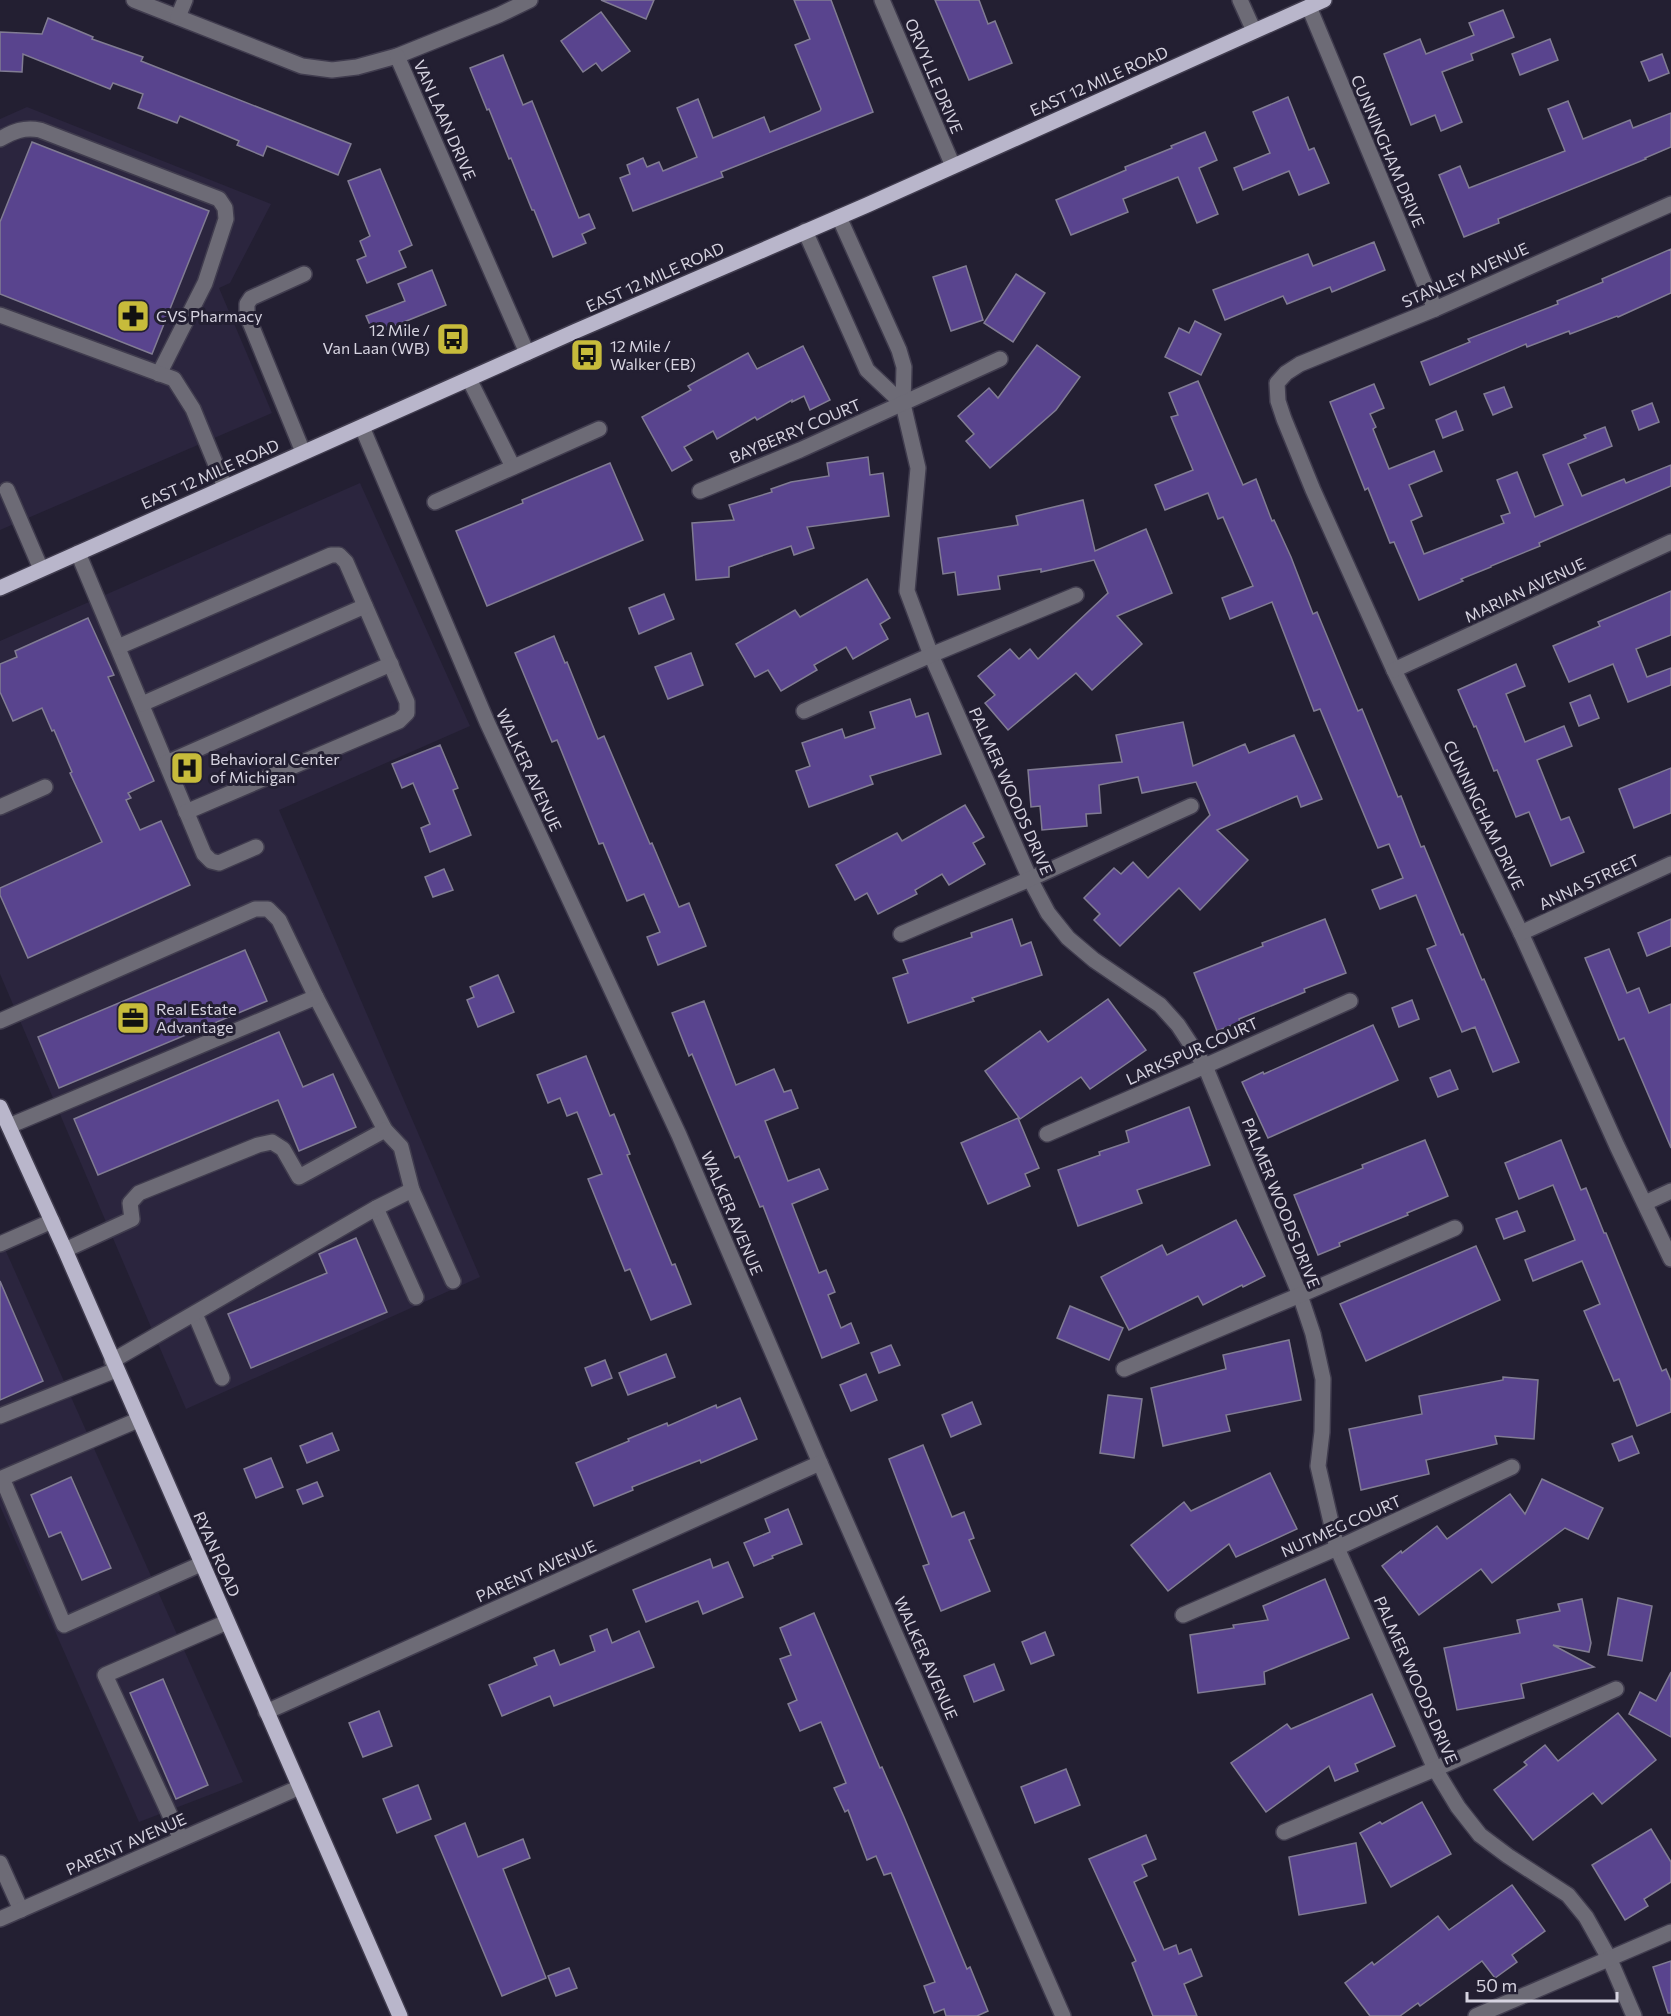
<svg xmlns="http://www.w3.org/2000/svg" width="1671" height="2016" font-family="Commissioner,sans-serif">
<rect width="100%" height="100%" fill="#231f32"/>
<g fill="#2b253e">
<path d="M27,107L271,204L230,283L219,288L272,413L0,530V119Z"/>
<path d="M360,483L470,726L279,810L480,1277L186,1409L0,974V641Z"/>
<path d="M0,1238L243,1782L139,1822L0,1506Z"/>
</g>
<g fill="#59448e" stroke="#817c93" stroke-width="1.5">
<path d="M601,0H654L646,19Z"/>
<path d="M794,0H831L873,112L721,172L723,177L633,211L620,178L630,174L627,165L643,158L647,167L659,162L663,171L697,157L677,108L698,99L713,138L764,117L770,132L820,111L821,109L795,45L810,39Z"/>
<path d="M935,0H979L988,24L995,21L1012,63L969,80Z"/>
<path d="M1503,10L1514,37L1471,54L1473,60L1442,72L1462,122L1441,131L1435,115L1411,125L1384,54L1420,39L1426,54L1474,35L1469,23Z"/>
<path d="M601,12L630,51L602,71L596,63L583,72L561,41Z"/>
<path d="M48,18L93,37L92,39L143,57L141,61L351,144L338,175L267,146L263,156L237,145L239,141L180,116L177,123L138,108L143,94L113,83L110,89L23,54L22,72L0,71V32L42,34Z"/>
<path d="M1550,39L1558,60L1520,75L1512,54Z"/>
<path d="M1662,54L1669,73L1649,81L1641,62Z"/>
<path d="M503,55L523,105L532,101L579,218L589,214L595,228L582,234L586,243L553,257L534,210H532L511,158L509,159L489,109L487,110L470,68Z"/>
<path d="M1288,97L1309,150L1314,148L1329,183L1299,195L1289,171L1243,190L1234,168L1270,153L1253,112Z"/>
<path d="M1568,101L1583,139L1630,120L1633,128L1671,113V147L1645,158L1646,159L1498,219L1499,223L1464,237L1439,175L1460,166L1469,188L1565,151L1548,109Z"/>
<path d="M1205,132L1217,160L1199,168L1218,214L1197,223L1178,177L1123,199L1128,212L1071,235L1056,200L1126,170L1125,167L1172,148L1171,146Z"/>
<path d="M32,142L209,211L152,354L0,294V222Z"/>
<path d="M380,169L412,245L399,251L406,267L367,283L357,260L366,256L360,241L370,236L348,181Z"/>
<path d="M1374,242L1385,270L1332,292L1330,287L1287,304L1283,296L1225,320L1213,290L1308,254L1313,266Z"/>
<path d="M1671,249V293L1618,317L1617,316L1570,334L1569,331L1527,347L1526,344L1430,385L1421,362L1470,342L1468,339L1558,304L1557,301L1603,282L1602,279Z"/>
<path d="M966,266L983,320L951,331L933,277Z"/>
<path d="M432,270L446,305L374,334L366,316L405,301L398,284Z"/>
<path d="M1016,274L1045,293L1013,342L984,323Z"/>
<path d="M1195,321L1221,334L1201,375L1165,357L1179,328L1189,333Z"/>
<path d="M1037,345L1080,377L1056,410L990,468L966,441L974,434L958,416L989,388L998,398Z"/>
<path d="M803,346L830,400L810,410L804,396L792,402V400L757,420L755,417L717,439L713,431L684,447L692,460L672,471L642,417L691,390L688,386L748,353L757,369Z"/>
<path d="M1198,381L1243,485L1256,479L1272,521L1274,520L1291,557L1313,614L1317,612L1358,711L1362,709L1398,797L1401,796L1421,847L1424,846L1461,935L1463,934L1482,980L1484,979L1519,1062L1493,1072L1475,1027L1462,1032L1427,949L1436,945L1416,895L1380,909L1372,890L1403,878L1389,844L1378,848L1320,709L1314,711L1272,602L1230,619L1222,598L1253,586L1223,517L1218,519L1208,493L1165,510L1155,485L1193,470L1171,417L1178,415L1169,393Z"/>
<path d="M1374,384L1384,408L1370,414L1376,427L1373,429L1389,469L1434,451L1442,471L1409,485L1422,516L1411,521L1424,554L1504,523L1501,516L1510,513L1497,480L1517,472L1535,517L1563,505L1543,455L1586,438L1584,435L1605,427L1612,446L1568,464L1582,496L1624,479L1626,483L1671,465V486L1539,543L1540,546L1491,566V567L1461,579L1463,581L1419,600L1394,542L1390,543L1368,488L1365,490L1330,402Z"/>
<path d="M1504,387L1512,407L1493,415L1484,394Z"/>
<path d="M1652,403L1659,422L1639,430L1632,411Z"/>
<path d="M1456,411L1463,430L1443,438L1436,420Z"/>
<path d="M868,457L870,475L883,473L889,516L807,527L814,548L794,555L791,546L729,567V577L696,580L692,523L734,520L729,505L772,492L771,489L791,482L829,476L827,463Z"/>
<path d="M610,463L643,540L487,606L456,531L523,503L522,500Z"/>
<path d="M1083,500L1095,551L1146,529L1172,593L1117,616L1142,644L1092,690L1076,673L1008,730L985,703L995,695L978,676L1010,649L1019,659L1030,649L1038,659L1108,593L1094,560L1041,572V569L998,576L1000,589L958,595L955,572L943,574L938,538L1018,525L1016,516Z"/>
<path d="M867,579L890,618L880,624L888,639L853,659L846,647L814,665L817,670L781,691L768,670L755,677L736,644L795,610L800,617Z"/>
<path d="M1671,591V635L1636,649L1647,677L1671,668V685L1628,702L1613,664L1569,682L1553,646L1600,626L1598,622Z"/>
<path d="M664,594L674,619L639,634L629,608Z"/>
<path d="M88,618L114,675L108,677L154,781L128,793L131,798L126,800L140,830L161,821L190,885L28,958L0,895V888L102,842L70,773L72,772L54,730L52,731L42,708L13,721L0,692V664L17,657L15,651Z"/>
<path d="M554,636L565,663L567,662L598,739L604,736L650,844L652,843L679,907L689,903L706,946L658,965L647,937L660,932L644,894L627,901L603,843L599,844L557,740L552,742L515,653Z"/>
<path d="M691,653L703,685L668,699L655,667Z"/>
<path d="M1516,664L1525,686L1506,694L1525,742L1564,726L1572,746L1537,760L1561,820L1569,817L1584,852L1551,866L1529,812L1516,817L1497,770L1494,771L1476,726L1474,727L1458,690Z"/>
<path d="M1590,695L1599,718L1579,726L1570,703Z"/>
<path d="M910,699L916,717L928,713L941,754L870,776L873,784L809,807L796,771L810,766L802,743L842,729L845,738L875,728L870,712Z"/>
<path d="M1183,722L1193,766L1245,744L1249,753L1294,735L1322,799L1301,807L1297,796L1217,830L1248,860L1200,910L1179,888L1120,946L1094,920L1100,914L1084,898L1114,868L1121,874L1133,862L1148,878L1210,815L1196,782L1142,793L1138,777L1099,785L1101,813L1086,814L1087,826L1042,830L1040,806L1031,807L1028,770L1122,762L1116,735Z"/>
<path d="M440,745L458,788L453,790L471,835L430,852L421,828L430,824L413,783L402,788L392,764Z"/>
<path d="M1671,768V813L1634,828L1619,789Z"/>
<path d="M965,805L984,837L973,843L985,864L949,885L942,874L915,890L917,894L878,914L867,893L855,900L836,865L897,833L902,841Z"/>
<path d="M444,869L453,890L433,897L425,877Z"/>
<path d="M1012,919L1021,946L1031,942L1042,975L972,998L974,1001L908,1023L893,978L908,973L903,960L972,937L971,933Z"/>
<path d="M1325,919L1346,973L1304,989L1305,992L1239,1019L1240,1022L1217,1031L1194,973L1263,946L1262,943Z"/>
<path d="M1671,919V946L1647,956L1638,933Z"/>
<path d="M1609,949L1627,993L1639,988L1649,1013L1671,1004V1148L1624,1038L1619,1040L1585,958Z"/>
<path d="M245,950L267,1001L59,1088L38,1037Z"/>
<path d="M498,975L514,1012L478,1027L467,1000L474,997L470,987Z"/>
<path d="M1108,999L1146,1050L1090,1089L1081,1077L1020,1119L985,1071L1040,1031L1048,1042Z"/>
<path d="M1412,1000L1419,1019L1399,1027L1392,1008Z"/>
<path d="M704,1001L736,1085L774,1069L784,1092L791,1090L798,1108L765,1121L788,1181L819,1169L828,1189L792,1204L819,1273L826,1270L835,1292L828,1295L841,1328L851,1323L859,1343L822,1358L763,1206L760,1207L739,1156L735,1158L692,1054L689,1056L672,1013Z"/>
<path d="M1373,1025L1398,1080L1268,1138L1242,1082L1263,1072L1264,1074Z"/>
<path d="M279,1032L303,1087L333,1074L356,1127L299,1151L278,1100L98,1175L74,1119Z"/>
<path d="M586,1056L610,1116L614,1114L630,1154L627,1155L672,1265L675,1264L691,1304L651,1320L630,1269L625,1271L588,1179L602,1174L577,1112L567,1116L560,1098L548,1103L537,1075Z"/>
<path d="M1450,1070L1458,1089L1438,1097L1430,1078Z"/>
<path d="M1189,1107L1210,1165L1137,1190L1142,1203L1078,1226L1058,1170L1100,1155L1099,1152L1129,1142L1126,1131Z"/>
<path d="M1018,1118L1039,1168L1025,1174L1030,1186L988,1204L961,1143Z"/>
<path d="M1425,1140L1448,1196L1407,1213L1408,1215L1339,1243L1340,1246L1318,1255L1294,1195L1363,1168L1362,1165Z"/>
<path d="M1561,1140L1581,1190L1586,1188L1604,1233H1606L1662,1371L1666,1369L1671,1381V1412L1637,1426L1619,1379L1614,1381L1584,1311L1600,1304L1582,1261L1533,1281L1525,1260L1575,1240L1553,1185L1519,1199L1505,1163Z"/>
<path d="M1517,1211L1525,1231L1504,1239L1496,1219Z"/>
<path d="M1236,1220L1265,1276L1243,1287L1242,1285L1203,1305L1198,1296L1129,1330L1101,1277L1162,1245L1167,1255Z"/>
<path d="M356,1238L387,1312L251,1368L228,1314L327,1273L319,1254Z"/>
<path d="M1476,1246L1500,1300L1366,1361L1340,1304Z"/>
<path d="M0,1281L43,1381L0,1400Z"/>
<path d="M1070,1306L1123,1328L1109,1360L1057,1338Z"/>
<path d="M1289,1340L1301,1400L1226,1415L1230,1431L1163,1446L1151,1388L1226,1369L1223,1355Z"/>
<path d="M891,1345L900,1365L879,1373L871,1353Z"/>
<path d="M666,1354L675,1377L628,1395L619,1373Z"/>
<path d="M605,1360L612,1378L592,1386L585,1368Z"/>
<path d="M866,1374L877,1400L851,1411L840,1385Z"/>
<path d="M1503,1377L1538,1380L1534,1439L1495,1436L1497,1444L1426,1460L1429,1474L1361,1490L1349,1429L1422,1414L1419,1396L1503,1380Z"/>
<path d="M1108,1395L1142,1399L1134,1458L1100,1453Z"/>
<path d="M740,1398L757,1439L701,1463L700,1460L632,1487L633,1490L594,1506L576,1463L629,1441L628,1439L667,1423L668,1426L716,1405L717,1408Z"/>
<path d="M972,1402L981,1424L951,1437L942,1415Z"/>
<path d="M332,1433L339,1450L307,1463L300,1446Z"/>
<path d="M1632,1436L1639,1453L1619,1461L1612,1444Z"/>
<path d="M923,1445L952,1517L964,1512L974,1538L969,1540L990,1591L941,1611L923,1566L929,1564L889,1459Z"/>
<path d="M271,1458L283,1487L256,1498L244,1469Z"/>
<path d="M1270,1473L1297,1529L1236,1557L1229,1544L1168,1591L1131,1545L1184,1502L1191,1511Z"/>
<path d="M71,1477L111,1568L82,1580L61,1532L49,1537L31,1495Z"/>
<path d="M1542,1479L1603,1508L1588,1539L1565,1528L1492,1583L1481,1569L1419,1615L1382,1566L1401,1551L1402,1553L1437,1526L1447,1539L1510,1494L1525,1514Z"/>
<path d="M317,1482L323,1496L303,1504L297,1490Z"/>
<path d="M788,1509L802,1544L772,1556L773,1558L754,1566L744,1543L770,1532L765,1519Z"/>
<path d="M710,1559L713,1568L728,1562L743,1597L703,1614L698,1601L646,1622L633,1590Z"/>
<path d="M1325,1579L1349,1638L1264,1672L1265,1684L1198,1693L1190,1635L1234,1628L1233,1625L1268,1620L1263,1606Z"/>
<path d="M1618,1598L1652,1606L1642,1661L1608,1655Z"/>
<path d="M1582,1599L1591,1643L1589,1652L1553,1645L1594,1667L1521,1684L1524,1698L1457,1710L1444,1648L1520,1633L1517,1620L1560,1611L1558,1604Z"/>
<path d="M814,1613L880,1768L882,1767L904,1817L967,1969L970,1967L988,2011L977,2016H946L944,2009L934,2013L924,1986L935,1982L891,1873L884,1875L876,1856L867,1860L848,1810L845,1812L834,1788L846,1783L821,1722L800,1731L788,1704L797,1700L780,1659L791,1655L780,1628Z"/>
<path d="M607,1629L612,1643L639,1631L654,1667L554,1706L550,1696L502,1716L489,1685L537,1665L534,1658L554,1650L560,1665L595,1651L590,1636Z"/>
<path d="M1045,1632L1054,1655L1031,1664L1022,1642Z"/>
<path d="M994,1664L1004,1690L974,1702L964,1676Z"/>
<path d="M1671,1672V1737L1629,1714L1640,1692L1656,1701Z"/>
<path d="M163,1679L208,1785L176,1799L130,1693Z"/>
<path d="M1372,1694L1395,1746L1355,1764L1358,1771L1335,1781L1329,1766L1266,1812L1231,1763L1287,1724L1291,1729Z"/>
<path d="M379,1711L392,1746L363,1757L349,1723Z"/>
<path d="M1618,1713L1656,1760L1602,1804L1593,1793L1533,1840L1494,1790L1527,1765L1524,1762L1545,1745L1558,1761Z"/>
<path d="M1066,1769L1080,1805L1035,1823L1021,1787Z"/>
<path d="M418,1785L431,1819L397,1833L383,1799Z"/>
<path d="M1422,1802L1451,1854L1391,1887L1360,1833L1380,1822L1382,1824Z"/>
<path d="M465,1823L478,1857L523,1839L530,1858L503,1869L546,1978L502,1996L435,1836Z"/>
<path d="M1651,1829L1671,1862V1882L1644,1899L1648,1906L1625,1920L1592,1865Z"/>
<path d="M1146,1835L1156,1859L1142,1865L1147,1876L1134,1882L1164,1950L1176,1945L1179,1954L1191,1949L1202,1976L1184,1984L1197,2016H1153L1132,1963L1136,1961L1089,1859Z"/>
<path d="M1356,1843L1366,1903L1299,1915L1289,1857Z"/>
<path d="M1512,1885L1545,1931L1512,1955L1517,1962L1495,1978L1482,1961L1420,2006L1418,2003L1400,2016H1370L1345,1983L1372,1962L1374,1965L1438,1916L1449,1930Z"/>
<path d="M1671,1961V2013H1668L1653,1967Z"/>
<path d="M569,1968L577,1988L556,1996L548,1976Z"/>
</g>
<g fill="none" stroke-linecap="round" stroke-linejoin="round">
<g stroke="#403c4e" stroke-width="18">
<g id="minor">
<path d="M134,0L302,66L332,70L357,67L397,56L499,15L530,0"/>
<path d="M882,0L953,166"/>
<path d="M1240,0L1254,31"/>
<path d="M1309,7L1435,309"/>
<path d="M178,17L185,0"/>
<path d="M397,56L527,353"/>
<path d="M0,139C14,131 24,127 40,130L219,199L225,208L226,219L205,283L159,374"/>
<path d="M1671,204L1435,309L1300,364L1286,373L1277,383L1278,401L1284,419L1313,490L1394,670L1521,933L1617,1146L1671,1259"/>
<path d="M839,217L899,350L904,367L903,404L918,468L907,591L931,655L1030,879L1048,913L1068,938L1094,960L1160,1005L1178,1025L1205,1066L1300,1295L1313,1334L1323,1379L1322,1432L1318,1466L1337,1548L1435,1769L1458,1807L1480,1835L1508,1856L1568,1895L1586,1917L1610,1960L1634,2016"/>
<path d="M805,231L867,370L903,404"/>
<path d="M0,315L174,379L193,409L225,487"/>
<path d="M469,379L513,467"/>
<path d="M362,427L487,722L679,1135L820,1463L1063,2016"/>
<path d="M303,452L247,315V304L251,298L304,274"/>
<path d="M7,490L41,569"/>
<path d="M700,491L800,450L1000,359"/>
<path d="M435,502L599,429"/>
<path d="M78,553L204,854L211,861L219,863L256,847"/>
<path d="M118,647L331,555H339L346,562L407,702V713L399,721L186,812"/>
<path d="M1394,670L1671,542"/>
<path d="M142,704L365,606"/>
<path d="M804,711L931,655L1076,595"/>
<path d="M166,763L391,664"/>
<path d="M0,807L45,787"/>
<path d="M1521,933L1671,864"/>
<path d="M901,934L1030,879L1191,806"/>
<path d="M0,1021L255,909H268L279,920L316,997L385,1130L299,1177L283,1149L272,1142L258,1145L139,1193L130,1203L132,1219L65,1250"/>
<path d="M9,1126L316,997"/>
<path d="M385,1130L401,1147L412,1190"/>
<path d="M1047,1134L1205,1066L1350,1001"/>
<path d="M1645,1203L1671,1191"/>
<path d="M376,1208L416,1297"/>
<path d="M0,1244L52,1221"/>
<path d="M195,1314L222,1378"/>
<path d="M112,1361L376,1208L412,1190L453,1281"/>
<path d="M1124,1369L1300,1295L1455,1228"/>
<path d="M0,1416L116,1370"/>
<path d="M138,1420L2,1478L64,1625L201,1564"/>
<path d="M1183,1615L1337,1548L1512,1467"/>
<path d="M266,1712L820,1463"/>
<path d="M1284,1832L1435,1769L1616,1689"/>
<path d="M181,1839L105,1675L227,1622"/>
<path d="M0,1863L21,1910"/>
<path d="M0,1919L300,1787"/>
<path d="M1476,2016L1671,1932"/>
</g>
</g>
<g stroke="#403c4e" stroke-width="18">
<g id="major">
<path d="M0,588L576,331L867,205L1324,0"/>
<path d="M0,1107L65,1250L400,2016"/>
</g>
</g>
<use href="#minor" stroke="#6d6b76" stroke-width="15"/>
<use href="#major" stroke="#b9b6cb" stroke-width="15"/>
</g>
<defs>
<g id="pharmacy-square" transform="scale(1.725)"><rect x="-9" y="-9" width="18" height="18" rx="4" fill="#c7bb3b" stroke="#231f32"/><path d="M-2-6h4v4h4v4h-4v4h-4v-4h-4v-4h4Z" fill="#111"/></g>
<g id="bus-square" transform="scale(1.725)"><rect x="-9" y="-9" width="18" height="18" rx="4" fill="#c7bb3b" stroke="#231f32"/><path d="M-5-6H5V4H4V6H2V4H-2V6H-4V4H-5ZM-3.5-4V0h7V-4ZM-3.5 1.2v1.5H-2V1.2ZM2 1.2v1.5H3.5V1.2Z" fill="#111"/></g>
<g id="hospital-square" transform="scale(1.725)"><rect x="-9" y="-9" width="18" height="18" rx="4" fill="#c7bb3b" stroke="#231f32"/><path d="M-5-5h3v3.5h4V-5h3V5h-3V1.5h-4V5h-3Z" fill="#111"/></g>
<g id="office-square" transform="scale(1.725)"><rect x="-9" y="-9" width="18" height="18" rx="4" fill="#c7bb3b" stroke="#231f32"/><path d="M-6-3h4V-5.5h4V-3h4V5H-6ZM-1-4.5V-3h2v-1.5ZM-6 0V1H6V0Z" fill="#111"/></g>
</defs>
<g fill-rule="evenodd">
<use href="#pharmacy-square" x="133" y="316"/>
<use href="#bus-square" x="453" y="339"/>
<use href="#bus-square" x="587" y="355"/>
<use href="#hospital-square" x="187" y="768"/>
<use href="#office-square" x="133" y="1018"/>
</g>
<g text-anchor="middle" stroke-width="6" stroke-linejoin="round" paint-order="stroke">
<g font-size="16" fill="#d6d3e0" stroke="#231f32">
<text transform="translate(934 76) rotate(67)" y="6">ORVYLLE DRIVE</text>
<text transform="translate(1099 81) rotate(-24)" y="6">EAST 12 MILE ROAD</text>
<text transform="translate(445 120) rotate(66)" y="6">VAN LAAN DRIVE</text>
<text transform="translate(1388 151) rotate(67)" y="6">CUNNINGHAM DRIVE</text>
<text transform="translate(1465 275) rotate(-24)" y="6">STANLEY AVENUE</text>
<text transform="translate(655 277) rotate(-24)" y="6">EAST 12 MILE ROAD</text>
<text transform="translate(795 431) rotate(-23)" y="6">BAYBERRY COURT</text>
<text transform="translate(210 474) rotate(-24)" y="6">EAST 12 MILE ROAD</text>
<text transform="translate(1525 590) rotate(-25)" y="6">MARIAN AVENUE</text>
<text transform="translate(529 770) rotate(65)" y="6">WALKER AVENUE</text>
<text transform="translate(1011 791) rotate(66)" y="6">PALMER WOODS DRIVE</text>
<text transform="translate(1484 815) rotate(64)" y="6">CUNNINGHAM DRIVE</text>
<text transform="translate(1589 882) rotate(-25)" y="6">ANNA STREET</text>
<text transform="translate(1192 1051) rotate(-24)" y="6">LARKSPUR COURT</text>
<text transform="translate(1281 1203) rotate(68)" y="6">PALMER WOODS DRIVE</text>
<text transform="translate(732 1213) rotate(67)" y="6">WALKER AVENUE</text>
<text transform="translate(1341 1526) rotate(-24)" y="6">NUTMEG COURT</text>
<text transform="translate(217 1554) rotate(66)" y="6">RYAN ROAD</text>
<text transform="translate(536 1571) rotate(-24)" y="6">PARENT AVENUE</text>
<text transform="translate(926 1658) rotate(66)" y="6">WALKER AVENUE</text>
<text transform="translate(1416 1680) rotate(66)" y="6">PALMER WOODS DRIVE</text>
<text transform="translate(126 1844) rotate(-24)" y="6">PARENT AVENUE</text>
</g>
<g font-size="16" fill="#d6d3e0" stroke="#231f32" text-anchor="start">
<text x="156" y="322">CVS Pharmacy</text>
<text x="430" y="336" text-anchor="end">12 Mile /<tspan x="430" dy="18">Van Laan (WB)</tspan></text>
<text x="610" y="352">12 Mile /<tspan x="610" dy="18">Walker (EB)</tspan></text>
<text x="210" y="765">Behavioral Center<tspan x="210" dy="18">of Michigan</tspan></text>
<text x="156" y="1015">Real Estate<tspan x="156" dy="18">Advantage</tspan></text>
</g>
</g>
<path d="M1467 1992v9h150v-9" fill="none" stroke="#d6d3e0" stroke-width="3"/>
<text x="1476" y="1992" font-size="18" fill="#d6d3e0" stroke="#231f32" stroke-width="4.5" paint-order="stroke">50 m</text>
</svg>
